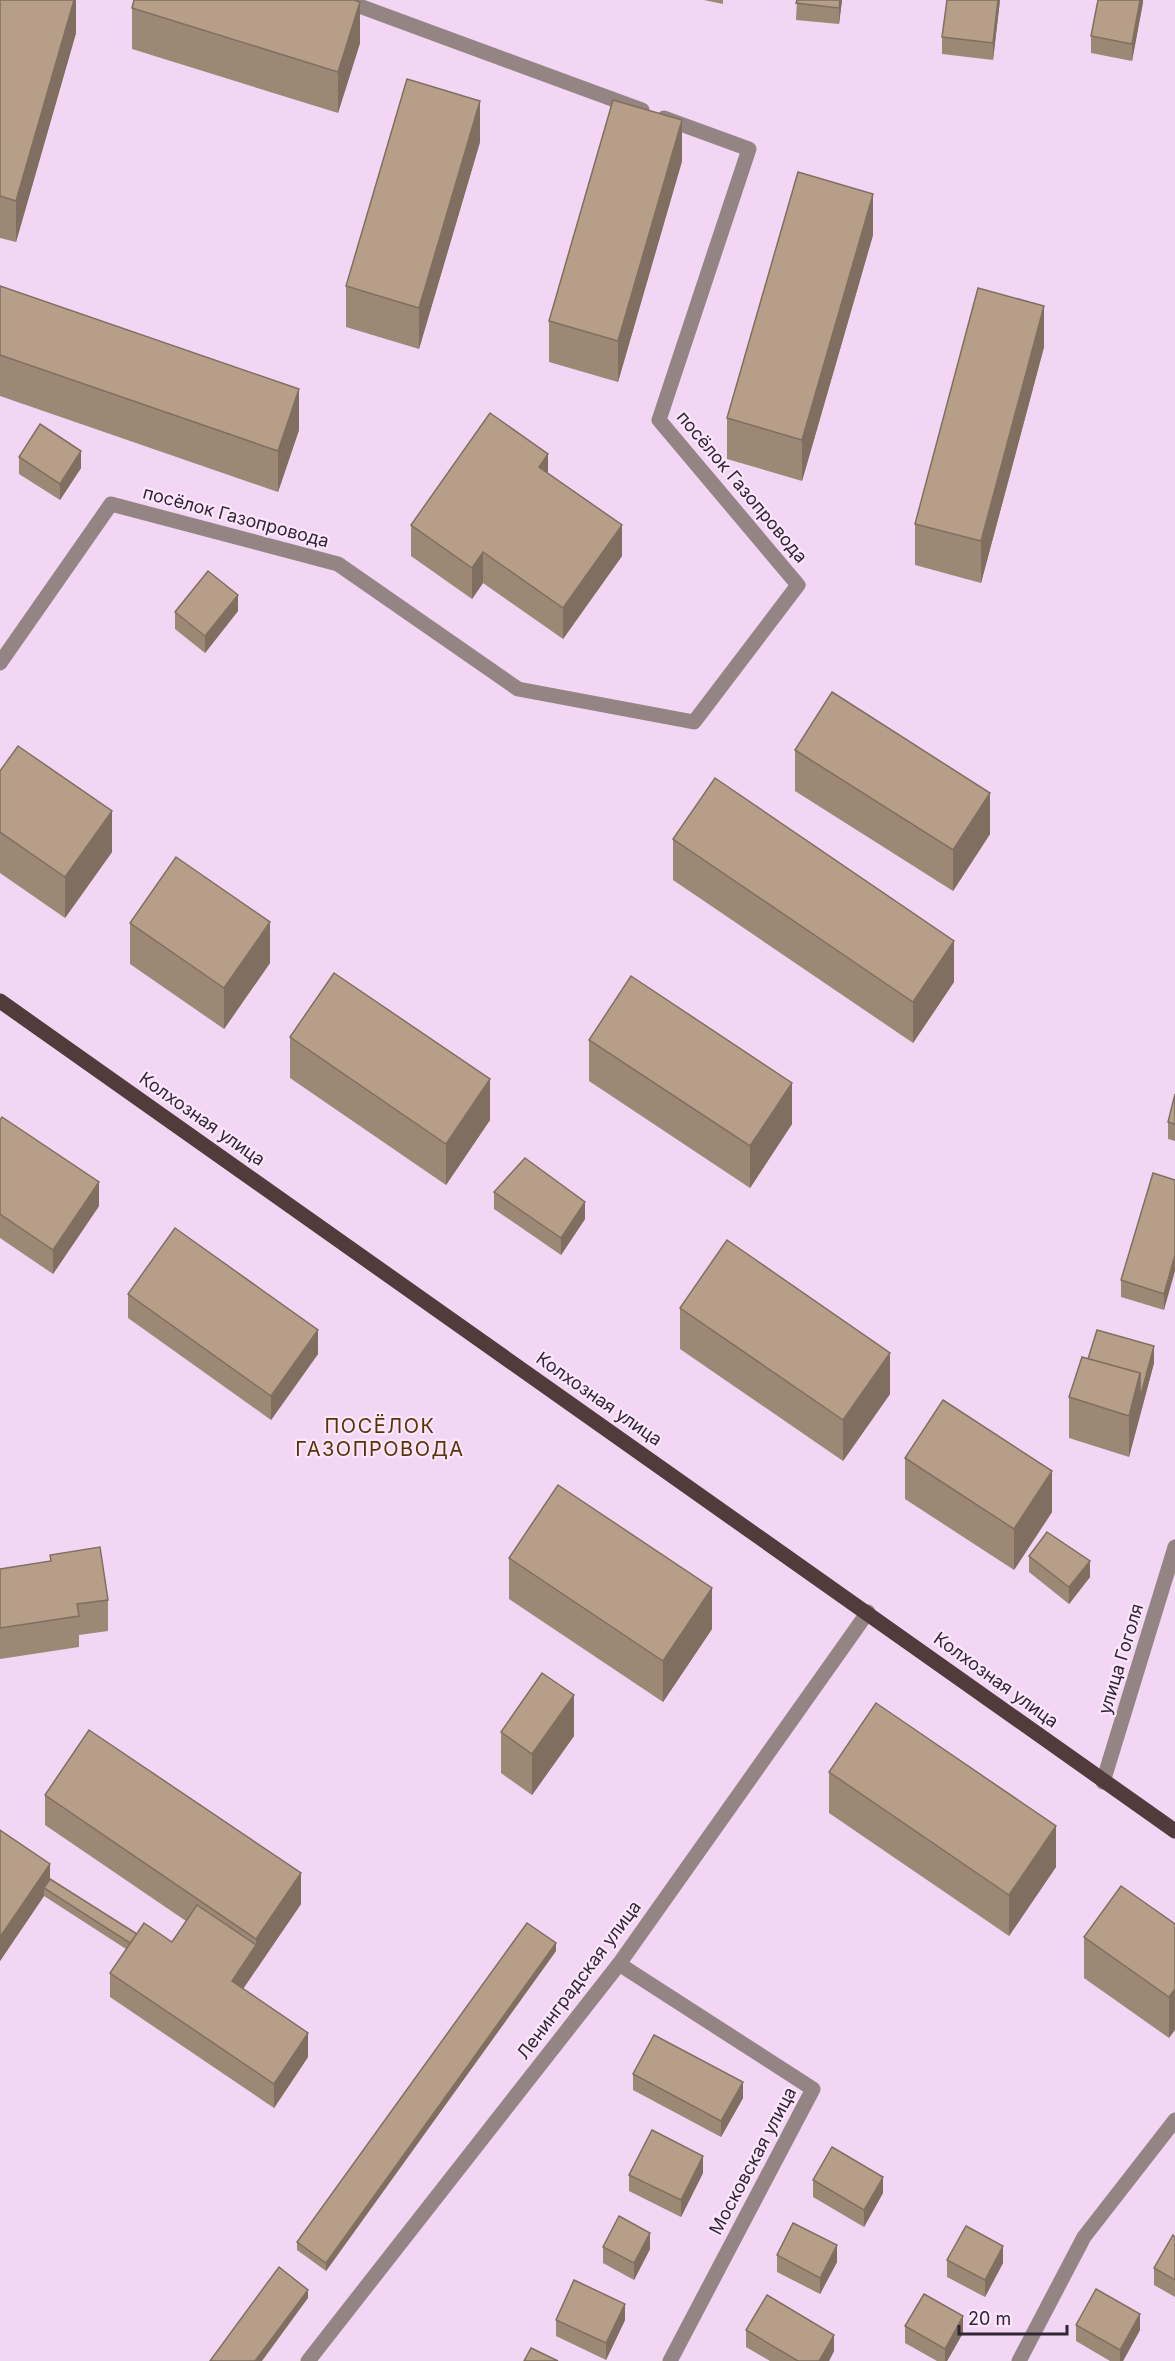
<svg xmlns="http://www.w3.org/2000/svg" width="1175" height="2361" font-family="Inter,sans-serif">
<rect width="100%" height="100%" fill="#f2d6f4"/>
<g fill="none" stroke-linecap="round" stroke-linejoin="round">
<g stroke="#948584" stroke-width="15">
<path d="M343,0L642,110"/>
<path d="M0,663L111,504L338,564L518,689L694,722L798,585L659,420L749,149L664,118"/>
<path d="M1103,1782L1175,1547"/>
<path d="M619,1964L813,2089L670,2361"/>
<path d="M308,2361L619,1964L868,1612"/>
<path d="M1019,2361L1084,2237L1175,2120"/>
</g>
<path stroke="#543b3b" stroke-width="15" d="M0,1001L1175,1831"/>
</g>
<g fill="#9d8876">
<path d="M0,0H76V33L16,242L0,238Z"/>
<path d="M704,0H723V4Z"/>
<path d="M797,0H842L839,24L796,20Z"/>
<path d="M947,0H1000L993,60L942,54V37Z"/>
<path d="M1143,0L1132,61L1091,53V36Z"/>
<path d="M132,8L360,43L338,113L132,49Z"/>
<path d="M480,142L419,349L346,327V286Z"/>
<path d="M682,161L618,382L549,362V321Z"/>
<path d="M873,235L802,481L727,459V418Z"/>
<path d="M0,286L299,430L278,492L0,396Z"/>
<path d="M1044,347L981,583L915,565V524Z"/>
<path d="M19,457L81,468L60,500L19,474Z"/>
<path d="M548,473L622,556L563,639L483,583L472,599L411,556V525Z"/>
<path d="M238,611L205,653L175,629V612Z"/>
<path d="M795,750L990,834L953,891L795,791Z"/>
<path d="M0,771L112,852L65,918L0,873Z"/>
<path d="M673,839L954,982L913,1043L673,880Z"/>
<path d="M130,923L270,963L224,1029L130,964Z"/>
<path d="M290,1037L490,1120L446,1185L290,1078Z"/>
<path d="M589,1040L792,1124L750,1188L589,1081Z"/>
<path d="M1175,1094V1141L1168,1139V1122Z"/>
<path d="M0,1120L99,1206L53,1274L0,1238Z"/>
<path d="M1175,1180L1164,1310L1121,1297V1280Z"/>
<path d="M494,1192L585,1219L561,1255L494,1209Z"/>
<path d="M128,1294L318,1354L271,1420L128,1318Z"/>
<path d="M680,1308L890,1394L843,1461L680,1349Z"/>
<path d="M1088,1359L1154,1363L1129,1457L1069,1438V1397Z"/>
<path d="M905,1458L1052,1512L1014,1570L905,1499Z"/>
<path d="M50,1555L108,1600V1631L79,1635V1647L0,1659V1569L50,1561Z"/>
<path d="M1029,1556L1090,1577L1069,1604L1029,1572Z"/>
<path d="M509,1558L712,1629L663,1702L509,1599Z"/>
<path d="M501,1732L574,1736L532,1795L501,1773Z"/>
<path d="M829,1772L1056,1867L1009,1936L829,1813Z"/>
<path d="M45,1795L301,1904L243,1989L308,2057L274,2108L110,1997V1973L126,1949L44,1896L0,1961V1830L50,1879L137,1934L172,1942L186,1921L45,1825Z"/>
<path d="M1175,1924L1169,2038L1084,1978V1937Z"/>
<path d="M556,1951L326,2271L297,2250V2242Z"/>
<path d="M633,2074L743,2098L721,2137L633,2090Z"/>
<path d="M703,2173L681,2217L629,2191V2175Z"/>
<path d="M813,2180L883,2193L864,2227L813,2197Z"/>
<path d="M1175,2237V2297L1154,2285V2268Z"/>
<path d="M603,2247L650,2249L634,2280L603,2263Z"/>
<path d="M777,2255L837,2262L820,2294L777,2272Z"/>
<path d="M947,2260L1003,2263L985,2297L947,2277Z"/>
<path d="M556,2320H625L606,2360L556,2336Z"/>
<path d="M1076,2325L1140,2330L1123,2361H1110L1076,2341Z"/>
<path d="M905,2326L963,2333L947,2361H937L905,2343Z"/>
<path d="M746,2330L834,2351L829,2361H770L746,2347Z"/>
</g>
<g fill="#806f60">
<path d="M74,0H76V33L16,242V201Z"/>
<path d="M840,0H842L839,24V8Z"/>
<path d="M998,0H1000L993,60V43Z"/>
<path d="M1140,0H1143V3L1132,61V44Z"/>
<path d="M360,2V43L338,113V72Z"/>
<path d="M480,101V142L419,349V308Z"/>
<path d="M682,120V161L618,382V341Z"/>
<path d="M873,194V235L802,481V440Z"/>
<path d="M1044,306V347L981,583V541Z"/>
<path d="M299,389V430L278,492V451Z"/>
<path d="M81,451V468L60,500V484Z"/>
<path d="M548,454V484L539,467Z"/>
<path d="M622,525V556L563,639V608Z"/>
<path d="M483,552V583L472,599V568Z"/>
<path d="M238,595V611L205,653V636Z"/>
<path d="M990,793V834L953,891V850Z"/>
<path d="M112,811V852L65,918V877Z"/>
<path d="M270,922V963L224,1029V988Z"/>
<path d="M954,941V982L913,1043V1002Z"/>
<path d="M490,1079V1120L446,1185V1144Z"/>
<path d="M792,1083V1124L750,1188V1146Z"/>
<path d="M99,1182V1206L53,1274V1250Z"/>
<path d="M585,1202V1219L561,1255V1238Z"/>
<path d="M1175,1255V1271L1164,1310V1294Z"/>
<path d="M318,1330V1354L271,1420V1396Z"/>
<path d="M1154,1346V1363L1129,1457V1416L1140,1373Z"/>
<path d="M890,1353V1394L843,1461V1420Z"/>
<path d="M1052,1471V1512L1014,1570V1529Z"/>
<path d="M1090,1561V1577L1069,1604V1587Z"/>
<path d="M712,1588V1629L663,1702V1661Z"/>
<path d="M574,1695V1736L532,1795V1754Z"/>
<path d="M1056,1826V1867L1009,1936V1895Z"/>
<path d="M50,1864V1888H44V1896L0,1961V1937Z"/>
<path d="M301,1873V1904L232,2005V1981L256,1945V1939Z"/>
<path d="M556,1943V1951L326,2271V2263Z"/>
<path d="M1175,1989V2030L1169,2038V1997Z"/>
<path d="M308,2033V2057L274,2108V2084Z"/>
<path d="M743,2082V2098L721,2137V2121Z"/>
<path d="M703,2156V2173L681,2217V2200Z"/>
<path d="M883,2177V2193L864,2227V2210Z"/>
<path d="M650,2233V2249L634,2280V2263Z"/>
<path d="M837,2245V2262L820,2294V2278Z"/>
<path d="M1003,2246V2263L985,2297V2280Z"/>
<path d="M308,2290V2298L262,2361H255Z"/>
<path d="M625,2304V2320L606,2360V2343Z"/>
<path d="M1140,2314V2330L1123,2361H1120V2350Z"/>
<path d="M963,2316V2333L947,2361H945V2349Z"/>
<path d="M834,2335V2351L829,2361H819Z"/>
</g>
<g fill="#b79e89" stroke="#806f60" stroke-width="1.5">
<path d="M0,0H74L16,201L0,196Z"/>
<path d="M134,0H354L360,2L338,72L132,8Z"/>
<path d="M797,0H840L839,8L796,3Z"/>
<path d="M947,0H998L993,43L942,37Z"/>
<path d="M1098,0H1140L1132,44L1091,36Z"/>
<path d="M407,79L480,101L419,308L346,286Z"/>
<path d="M613,100L682,120L618,341L549,321Z"/>
<path d="M798,172L873,194L802,440L727,418Z"/>
<path d="M0,286L299,389L278,451L0,355Z"/>
<path d="M978,288L1044,306L981,541L915,524Z"/>
<path d="M490,413L548,454L539,467L622,525L563,608L483,552L472,568L411,525Z"/>
<path d="M40,424L81,451L60,484L19,457Z"/>
<path d="M208,571L238,595L205,636L175,612Z"/>
<path d="M832,692L990,793L953,850L795,750Z"/>
<path d="M18,746L112,811L65,877L0,832V771Z"/>
<path d="M715,778L954,941L913,1002L673,839Z"/>
<path d="M176,857L270,922L224,988L130,923Z"/>
<path d="M334,973L490,1079L446,1144L290,1037Z"/>
<path d="M631,976L792,1083L750,1146L589,1040Z"/>
<path d="M1175,1094V1124L1168,1122Z"/>
<path d="M2,1117L99,1182L53,1250L0,1214V1120Z"/>
<path d="M525,1158L585,1202L561,1238L494,1192Z"/>
<path d="M1153,1173L1175,1180V1255L1164,1294L1121,1280Z"/>
<path d="M175,1228L318,1330L271,1396L128,1294Z"/>
<path d="M727,1240L890,1353L843,1420L680,1308Z"/>
<path d="M1097,1330L1154,1346L1140,1398V1373L1088,1359Z"/>
<path d="M1082,1357L1140,1373L1129,1416L1069,1397Z"/>
<path d="M943,1400L1052,1471L1014,1529L905,1458Z"/>
<path d="M558,1485L712,1588L663,1661L509,1558Z"/>
<path d="M1047,1532L1090,1561L1069,1587L1029,1556Z"/>
<path d="M100,1547L108,1600L77,1604L79,1616L0,1628V1569L51,1561L50,1555Z"/>
<path d="M542,1673L574,1695L532,1754L501,1732Z"/>
<path d="M876,1703L1056,1826L1009,1895L829,1772Z"/>
<path d="M89,1730L301,1873L256,1939L45,1795Z"/>
<path d="M0,1830L50,1864L0,1937Z"/>
<path d="M50,1879L137,1934L130,1943L44,1888Z"/>
<path d="M1121,1886L1175,1924V1989L1169,1997L1084,1937Z"/>
<path d="M197,1905L256,1945L232,1981L308,2033L274,2084L110,1973L144,1923L172,1942Z"/>
<path d="M527,1923L556,1943L326,2263L297,2242Z"/>
<path d="M654,2035L743,2082L721,2121L633,2074Z"/>
<path d="M652,2130L703,2156L681,2200L629,2175Z"/>
<path d="M832,2147L883,2177L864,2210L813,2180Z"/>
<path d="M619,2216L650,2233L634,2263L603,2247Z"/>
<path d="M793,2223L837,2245L820,2278L777,2255Z"/>
<path d="M966,2226L1003,2246L985,2280L947,2260Z"/>
<path d="M1173,2235L1175,2237V2280L1154,2268Z"/>
<path d="M279,2267L308,2290L255,2361H210Z"/>
<path d="M574,2280L625,2304L606,2343L556,2320Z"/>
<path d="M1096,2289L1140,2314L1120,2350L1076,2325Z"/>
<path d="M924,2294L963,2316L945,2349L905,2326Z"/>
<path d="M767,2295L834,2335L819,2361H798L746,2330Z"/>
<path d="M531,2348L558,2361H524Z"/>
</g>
<g text-anchor="middle" stroke-width="4.5" stroke-linejoin="round" paint-order="stroke">
<g font-size="18" fill="#312732" stroke="#fce6fd">
<text transform="translate(742 487) rotate(50)" y="6">посёлок Газопровода</text>
<text transform="translate(236 517) rotate(15)" y="6">посёлок Газопровода</text>
<text transform="translate(202 1119) rotate(35)" y="6">Колхозная улица</text>
<text transform="translate(599 1399) rotate(35)" y="6">Колхозная улица</text>
<text transform="translate(1121 1659) rotate(-73)" y="6">улица Гоголя</text>
<text transform="translate(996 1680) rotate(36)" y="6">Колхозная улица</text>
<text transform="translate(579 1980) rotate(-53)" y="6">Ленинградская улица</text>
<text transform="translate(753 2161) rotate(-62)" y="6">Московская улица</text>
</g>
<g font-size="20" letter-spacing="1.5" fill="#5a3303" stroke="#fce6fd">
<text x="380" y="1433">ПОСЁЛОК<tspan x="380" dy="23">ГАЗОПРОВОДА</tspan></text>
</g>
</g>
<path d="M959 2325v9h108v-9" fill="none" stroke="#312732" stroke-width="3"/>
<text x="968" y="2325" font-size="18" fill="#312732" stroke="#fce6fd" stroke-width="4.5" paint-order="stroke">20 m</text>
</svg>
